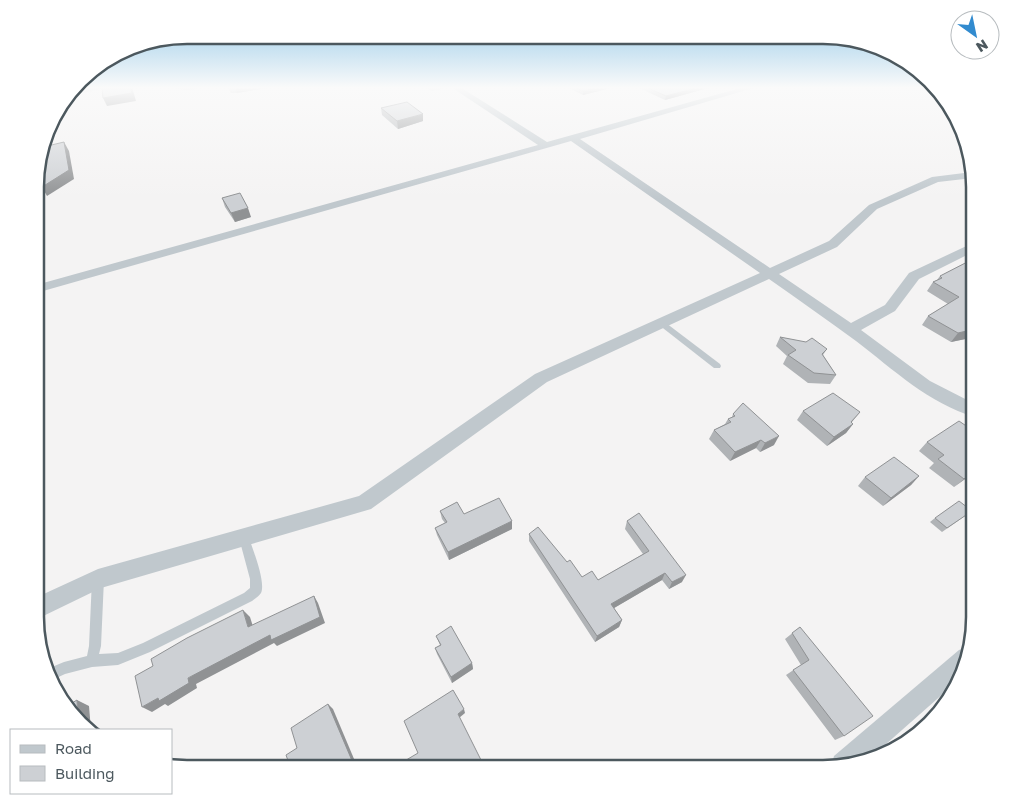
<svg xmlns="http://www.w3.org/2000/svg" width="1010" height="804" font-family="'Golos Text',sans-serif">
<rect width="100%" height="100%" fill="#f4f3f3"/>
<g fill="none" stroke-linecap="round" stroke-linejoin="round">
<g fill="#c0c8cd" fill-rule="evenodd">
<path d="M662,320L720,364L721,366L720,368H714L659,325L658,323Z"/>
<path d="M244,533L248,535L249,538C253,550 266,582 261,593C259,596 255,599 252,601L150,652L118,665L92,667L65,674L50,681L47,669L64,662L87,656L89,646L92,579L94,575L98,574L102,575L104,579L101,646L99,654L118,653L143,643L244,593L250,588V579L239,538L240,535Z"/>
</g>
<g fill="#c0c8cd" fill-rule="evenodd">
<path d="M95,87H111L68,96L72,91Z"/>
<path d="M175,87H199C194,91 180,91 175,87Z"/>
<path d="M425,87H460L547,142L744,87H757L580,139L770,268L829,241L869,205L932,177L972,172L973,178L938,182L877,209L837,247L779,274L851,323L885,305L909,273L975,242V251L919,279L895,311L861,330L930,381L975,404V417C928,403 894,370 856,341C827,320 798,299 769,279L547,382L371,509L101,588L35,620V598L98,569L359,496L535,374L760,273L571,141L36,293V285L538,145L451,87L432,91Z"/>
<path d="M967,647L970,648L962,677L868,760L831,767L834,756L959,650Z"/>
</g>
</g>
<g fill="#b0b3b6">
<path d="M227,87H273L237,93H231Z"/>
<path d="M567,87H615L583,95Z"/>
<path d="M637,87H708V88L665,100Z"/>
<path d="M381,108L423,121L398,129L382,115Z"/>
<path d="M222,198L251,217L235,222L225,207Z"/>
<path d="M975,258V337L951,342L922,325L928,316L948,304L927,291L933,282L937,280L940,276Z"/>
<path d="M780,337L827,349L823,355L836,375L830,384L808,383L783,364L787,356L776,346Z"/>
<path d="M803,411L852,423L853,424L846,433L827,446L797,420Z"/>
<path d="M733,414L774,445L760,452L756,448L730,461L709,439L714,430L725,424L728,419L732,417Z"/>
<path d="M975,432V473L974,472L954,487L929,468L934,463L919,451L927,442Z"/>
<path d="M919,476L911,485L883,506L858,486L865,477Z"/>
<path d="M440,511L512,521V529L449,560L437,535L435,528L445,523L442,519Z"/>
<path d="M972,511L942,532L930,522L935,518Z"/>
<path d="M627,521L682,582L669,589L662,580L614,608L622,620L619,627L595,642L529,541V534L567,562L582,577L598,580L643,554L625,529Z"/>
<path d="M800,627L844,736L835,740L786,675L801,665L785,639Z"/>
<path d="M436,636L472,663L473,669L452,683L437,654L435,648L440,645Z"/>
</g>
<g fill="#909294">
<path d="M75,87H86L74,89Z"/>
<path d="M130,87H132L136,101L107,106L103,98Z"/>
<path d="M235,87H273L237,93Z"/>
<path d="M601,87H615L583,95V91Z"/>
<path d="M699,87H708V88L665,100L666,96Z"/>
<path d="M423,114V121L398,129L397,121Z"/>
<path d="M64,142L69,151L74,179L47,196L42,187Z"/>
<path d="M248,208L251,217L235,222L231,213Z"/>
<path d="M975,329V337L951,342L958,333Z"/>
<path d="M860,412L847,428L853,424L846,433L827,446L834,437L851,422Z"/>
<path d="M779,436L774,445L760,452L765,443Z"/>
<path d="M761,440L756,448L730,461L735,452Z"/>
<path d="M975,470V472L954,487L964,479Z"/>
<path d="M919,476L911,485L883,506L891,498Z"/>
<path d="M512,521V529L449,560L448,552Z"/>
<path d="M665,573L662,580L609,611L611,604Z"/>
<path d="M686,575L682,582L669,589L672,582Z"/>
<path d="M314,596L318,603L325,623L277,646L274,643L196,684L197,688L168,706L165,704L152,712L142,707L158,698Z"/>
<path d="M243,610L250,617L255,633L248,627Z"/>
<path d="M622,620L619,627L595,642L597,636Z"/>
<path d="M472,663L473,669L452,683L451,677Z"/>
<path d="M77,700L89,706L91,730H86L78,720Z"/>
<path d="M328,704L333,709L357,766L354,769H345Z"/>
<path d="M464,709L465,713L459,718L458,714Z"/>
<path d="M456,761L458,764L450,769H444Z"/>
</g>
<g fill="#cdd0d4" stroke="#909294">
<path d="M102,87H130L132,93L103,98Z"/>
<path d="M574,87H601L583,91Z"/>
<path d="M646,87H699L666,96Z"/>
<path d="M407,102L423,114L397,121L381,108Z"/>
<path d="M64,142L69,170L42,187L38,161L43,147Z"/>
<path d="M240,193L248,208L231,213L222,198Z"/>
<path d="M975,258V329L958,333L928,316L959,297L933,282L942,278L940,276Z"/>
<path d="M780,337L806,342L812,338L827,349L822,354L836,375L814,373L788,355L796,350Z"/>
<path d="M833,393L860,412L851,422L853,424L834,437L803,411Z"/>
<path d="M743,403L779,436L765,443L761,440L735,452L714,430L731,422L728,419L735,416L733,414Z"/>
<path d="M959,421L975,432V470L964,479L938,459L944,455L927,442Z"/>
<path d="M894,457L919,476L891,498L865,477Z"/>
<path d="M499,498L512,521L448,552L435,528L447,522L440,511L457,502L464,514Z"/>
<path d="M959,501L972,511L947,528L935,518Z"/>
<path d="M639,513L686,575L672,582L665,573L611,604L622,620L597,636L529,534L538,527L567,562L570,560L582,577L592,571L598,580L649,551L627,521Z"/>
<path d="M314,596L320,617L271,640L270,635L188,678L189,683L159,701L158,698L142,707L135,676L153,666L151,659L187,638L243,610L248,627Z"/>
<path d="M451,626L472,663L451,677L435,648L441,645L436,636Z"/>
<path d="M800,627L873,716L844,736L793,670L809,660L792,633Z"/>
<path d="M453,690L464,709L458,714L485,768L461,769L456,761L444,769H391L418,753L404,721Z"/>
<path d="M77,700L78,720L67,706Z"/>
<path d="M328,704L353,763L345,769H291L286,755L297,748L291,728Z"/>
</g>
<linearGradient id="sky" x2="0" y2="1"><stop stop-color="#89c4e6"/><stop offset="0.44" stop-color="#fafafa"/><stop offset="1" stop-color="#fafafa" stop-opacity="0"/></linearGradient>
<rect width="1010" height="199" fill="url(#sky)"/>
<path d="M0 0H1010V804H0ZM187 44H823A143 143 0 0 1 966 187V617A143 143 0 0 1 823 760H187A143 143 0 0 1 44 617V187A143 143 0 0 1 187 44Z" fill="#fff" fill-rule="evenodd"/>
<path fill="none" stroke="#4c585e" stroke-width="2.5" d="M187 44H823A143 143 0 0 1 966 187V617A143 143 0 0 1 823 760H187A143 143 0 0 1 44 617V187A143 143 0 0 1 187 44Z"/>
<rect x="10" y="729" width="162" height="65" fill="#ffffff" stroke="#b7bcbf"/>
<rect x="20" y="745" width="25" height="8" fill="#c0c8cd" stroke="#b7bcbf"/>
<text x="55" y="754" font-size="15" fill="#4c585e">Road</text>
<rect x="20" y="766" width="25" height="15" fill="#cdd0d4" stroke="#b7bcbf"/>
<text x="55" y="779" font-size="15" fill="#4c585e">Building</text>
<g transform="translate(975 35) rotate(147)"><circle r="24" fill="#ffffff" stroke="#b7bcbf"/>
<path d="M0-4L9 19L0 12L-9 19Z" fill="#328bcf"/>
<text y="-8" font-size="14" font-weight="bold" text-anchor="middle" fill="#4c585e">N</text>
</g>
</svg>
